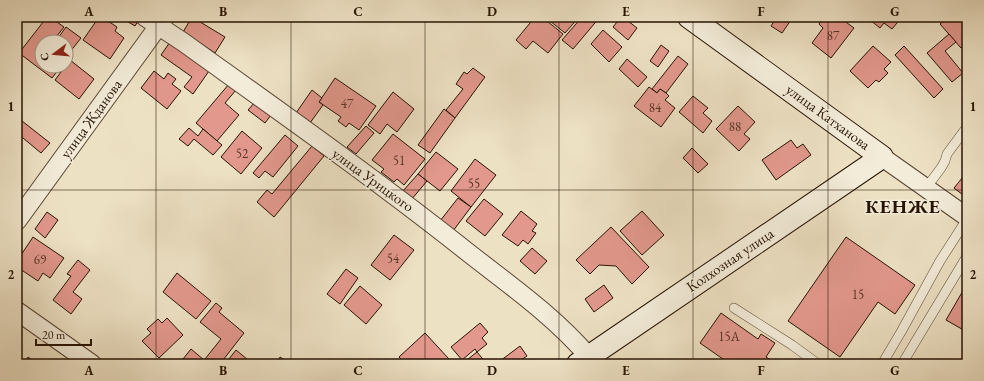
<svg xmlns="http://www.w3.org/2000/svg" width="984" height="381" font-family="'EB Garamond',serif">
<rect width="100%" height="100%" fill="#ede1c4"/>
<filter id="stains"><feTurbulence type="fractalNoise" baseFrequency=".005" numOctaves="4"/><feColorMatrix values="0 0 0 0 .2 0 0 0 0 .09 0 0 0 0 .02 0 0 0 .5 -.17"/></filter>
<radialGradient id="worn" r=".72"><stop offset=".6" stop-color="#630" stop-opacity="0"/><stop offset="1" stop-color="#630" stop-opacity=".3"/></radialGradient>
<g fill="#e2988d" stroke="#271303">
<path d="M47,17H50L64,27L52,42H42V66H58L60,68L52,78L19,53Z"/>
<path d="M99,17H102L117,27L115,31L124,38L110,59L83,40Z"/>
<path d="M120,17H138L140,18L135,26Z"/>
<path d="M192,17L225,37L215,53L183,32Z"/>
<path d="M535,17H542L563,34L548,53L533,41L526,49L516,40Z"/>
<path d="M545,17H579L565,33Z"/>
<path d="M582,17H600L573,49L562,40Z"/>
<path d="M621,17H623L637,28L628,40L613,27Z"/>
<path d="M777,17H793L782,33L771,26Z"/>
<path d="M824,17H829L832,20L834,17H839L854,28L831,58L812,43L823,28L819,24Z"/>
<path d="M872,17H902L892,29L884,23L880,28L870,20Z"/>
<path d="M948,17H967V43L961,48L940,24Z"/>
<path d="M66,27L81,38L66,57V42H55Z"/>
<path d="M603,30L622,47L609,62L591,44Z"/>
<path d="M949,34L956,42L945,51L963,73L952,82L927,53Z"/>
<path d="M170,42L209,71L193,94L184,87L192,77L161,55Z"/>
<path d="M661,45L669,51L658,67L650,61Z"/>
<path d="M873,46L891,62L884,69L888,73L879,82L876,80L868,88L850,71Z"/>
<path d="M904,46L943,89L934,98L895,55Z"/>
<path d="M678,56L688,64L666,93L660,89L657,93L652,89Z"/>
<path d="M627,59L647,77L638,87L619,69Z"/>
<path d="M70,60L94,79L79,99L55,80Z"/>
<path d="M473,68L485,77L455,118L446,110L463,89L456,84L464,72L467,74Z"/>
<path d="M154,71L164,79L168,73L176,79L172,84L181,91L167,109L141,88Z"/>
<path d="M335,78L376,106L359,130L349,123L346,127L338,121L341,117L319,102Z"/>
<path d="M229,84L236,90L225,103L239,115L217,141L196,123Z"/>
<path d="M649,87L657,93L660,89L666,93L669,96L665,100L675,108L661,127L634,106Z"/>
<path d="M312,90L322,98L319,102L323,105L310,123L296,113Z"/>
<path d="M393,92L414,109L397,132L387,124L380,134L368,125Z"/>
<path d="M693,96L708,108L703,113L712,121L703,133L679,112Z"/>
<path d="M255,102L271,115L265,123L248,110Z"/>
<path d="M738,106L755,122L744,134L750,139L739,151L716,129Z"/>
<path d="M444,109L455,118L430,153L418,145Z"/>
<path d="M17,117L50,143L41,153L17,133Z"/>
<path d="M366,126L374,133L356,154L347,147Z"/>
<path d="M189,128L198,136L203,129L222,145L213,155L194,139L188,146L179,139Z"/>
<path d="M242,131L262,148L241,174L221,157Z"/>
<path d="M393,134L425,159L404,185L397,179L394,182L381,172L384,169L372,160Z"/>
<path d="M285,135L298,146L273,177L265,171L259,178L253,173Z"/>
<path d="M791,140L797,148L803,144L811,155L776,180L762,160Z"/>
<path d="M312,146L324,156L274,217L257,202L267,190L272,194Z"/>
<path d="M692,148L708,164L698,173L683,158Z"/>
<path d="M436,152L458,169L440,191L418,174Z"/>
<path d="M475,159L496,175L471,207L451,191Z"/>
<path d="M967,172V198L954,188Z"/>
<path d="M418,174L427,181L411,200L402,192Z"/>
<path d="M458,198L471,207L453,231L440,221Z"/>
<path d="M484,199L503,214L485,236L466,221Z"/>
<path d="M521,211L537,224L532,231L536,233L528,244L523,240L518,246L502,235Z"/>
<path d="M642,211L664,235L642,255L620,231Z"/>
<path d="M47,212L58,220L45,238L35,229Z"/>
<path d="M611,227L649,267L632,284L616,266L599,265L590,274L576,260Z"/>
<path d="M394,235L414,250L390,280L371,265Z"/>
<path d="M33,237L64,258L50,278L43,273L38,281L17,267V261Z"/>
<path d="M846,237L915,285L895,314L878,302L840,357L788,321Z"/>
<path d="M532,248L547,261L535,274L520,261Z"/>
<path d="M78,260L90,270L73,292L82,299L71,314L53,300L71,276L67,274Z"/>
<path d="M346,269L358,278L340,304L327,294Z"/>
<path d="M177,273L211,301L196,319L163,292Z"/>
<path d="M604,285L613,298L594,312L585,299Z"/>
<path d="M360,286L382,305L366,324L344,305Z"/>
<path d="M964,289L967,291V332L946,320Z"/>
<path d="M216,303L222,308L219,312L244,333L220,364H211L205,359L221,339L200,322Z"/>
<path d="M721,313L758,339L761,334L775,343L766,357L777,364H730L700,343Z"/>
<path d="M167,318L183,335L159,358L142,341L151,333L147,329L158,319L162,323Z"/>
<path d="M480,323L488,332L482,338L487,344L477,352L475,349L462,360L451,347Z"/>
<path d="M425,333L449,359L444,364H406L399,357Z"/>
<path d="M520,346L527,356L515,364H496Z"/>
<path d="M191,349L204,360L209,364H179Z"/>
<path d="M236,350L253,364H225Z"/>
<path d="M477,352L487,364H463V363Z"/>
<path d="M28,357L38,364H24Z"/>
<path d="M280,357L291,364H276Z"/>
</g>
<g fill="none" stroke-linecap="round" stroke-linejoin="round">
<g stroke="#584633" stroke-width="10">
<g id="lane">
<path d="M926,188L941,168L945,161L947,154L967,127"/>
<path d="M734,308L792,345L818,364"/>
<path d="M882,364L901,332L940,261L967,219"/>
<path d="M902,364L967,256"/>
</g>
</g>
<g stroke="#584633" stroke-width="20">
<g id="street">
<path d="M145,17L183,42C279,111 377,180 470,254C511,286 555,317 589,357"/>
<path d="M882,157L967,217"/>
<path d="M17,221L165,17"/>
<path d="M17,311L92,364"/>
</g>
</g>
<g stroke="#271303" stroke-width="24">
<path id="secondary" d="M578,364L882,157L689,17"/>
</g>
<use href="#lane" stroke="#f3ecd9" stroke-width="9"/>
<use href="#street" stroke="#f3ecd9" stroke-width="18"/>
<use href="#secondary" stroke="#f3ecd9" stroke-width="22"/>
</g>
<path fill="none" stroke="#271303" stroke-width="1" stroke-opacity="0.55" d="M156,17V364M291,17V364M425,17V364M559,17V364M693,17V364M828,17V364M17,190H967"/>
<g text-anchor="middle" stroke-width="3" stroke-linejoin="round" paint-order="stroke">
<g font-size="13" fill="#563426">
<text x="833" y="40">87</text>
<text x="347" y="108">47</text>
<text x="655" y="112">84</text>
<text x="735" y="131">88</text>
<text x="242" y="158">52</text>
<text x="399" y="165">51</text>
<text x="474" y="188">55</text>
<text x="393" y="263">54</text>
<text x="40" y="264">69</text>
<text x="858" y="299">15</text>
<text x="729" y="341">15А</text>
</g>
<g font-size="15" fill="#271303" stroke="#f3ecd9">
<text transform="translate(828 117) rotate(36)" y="5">улица Катханова</text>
<text transform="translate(91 119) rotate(-54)" y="5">улица Жданова</text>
<text transform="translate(373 180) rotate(36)" y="5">улица Урицкого</text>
<text transform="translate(730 260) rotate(-34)" y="5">Колхозная улица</text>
</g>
<g font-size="19" font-weight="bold" letter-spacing="1" fill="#271303" stroke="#f3ecd9">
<text x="903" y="213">КЕНЖЕ</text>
</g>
</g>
<rect width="984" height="381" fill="none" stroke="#ede1c4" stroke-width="44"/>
<g transform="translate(54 54) rotate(254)"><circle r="19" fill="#f3ecd9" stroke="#a19583"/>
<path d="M0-3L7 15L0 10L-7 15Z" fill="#8f2418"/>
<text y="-6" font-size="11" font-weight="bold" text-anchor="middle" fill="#271303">С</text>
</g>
<path d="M36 339v6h55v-6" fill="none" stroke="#271303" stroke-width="2"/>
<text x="42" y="339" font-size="12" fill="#271303" stroke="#f3ecd9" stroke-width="3" paint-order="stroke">20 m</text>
<rect x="22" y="22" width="940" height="337" fill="none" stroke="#271303" stroke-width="1.5"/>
<g font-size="13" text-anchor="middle" font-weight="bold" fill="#271303">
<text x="89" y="16">A</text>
<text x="223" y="16">B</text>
<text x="358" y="16">C</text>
<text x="492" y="16">D</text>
<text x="626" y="16">E</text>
<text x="761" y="16">F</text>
<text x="895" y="16">G</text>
<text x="11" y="111">1</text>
<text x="973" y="111">1</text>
<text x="11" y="279">2</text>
<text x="973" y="279">2</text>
<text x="89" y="375">A</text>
<text x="223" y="375">B</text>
<text x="358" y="375">C</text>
<text x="492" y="375">D</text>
<text x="626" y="375">E</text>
<text x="761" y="375">F</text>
<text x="895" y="375">G</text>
</g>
<rect width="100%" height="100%" filter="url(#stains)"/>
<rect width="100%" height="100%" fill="url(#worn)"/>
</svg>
